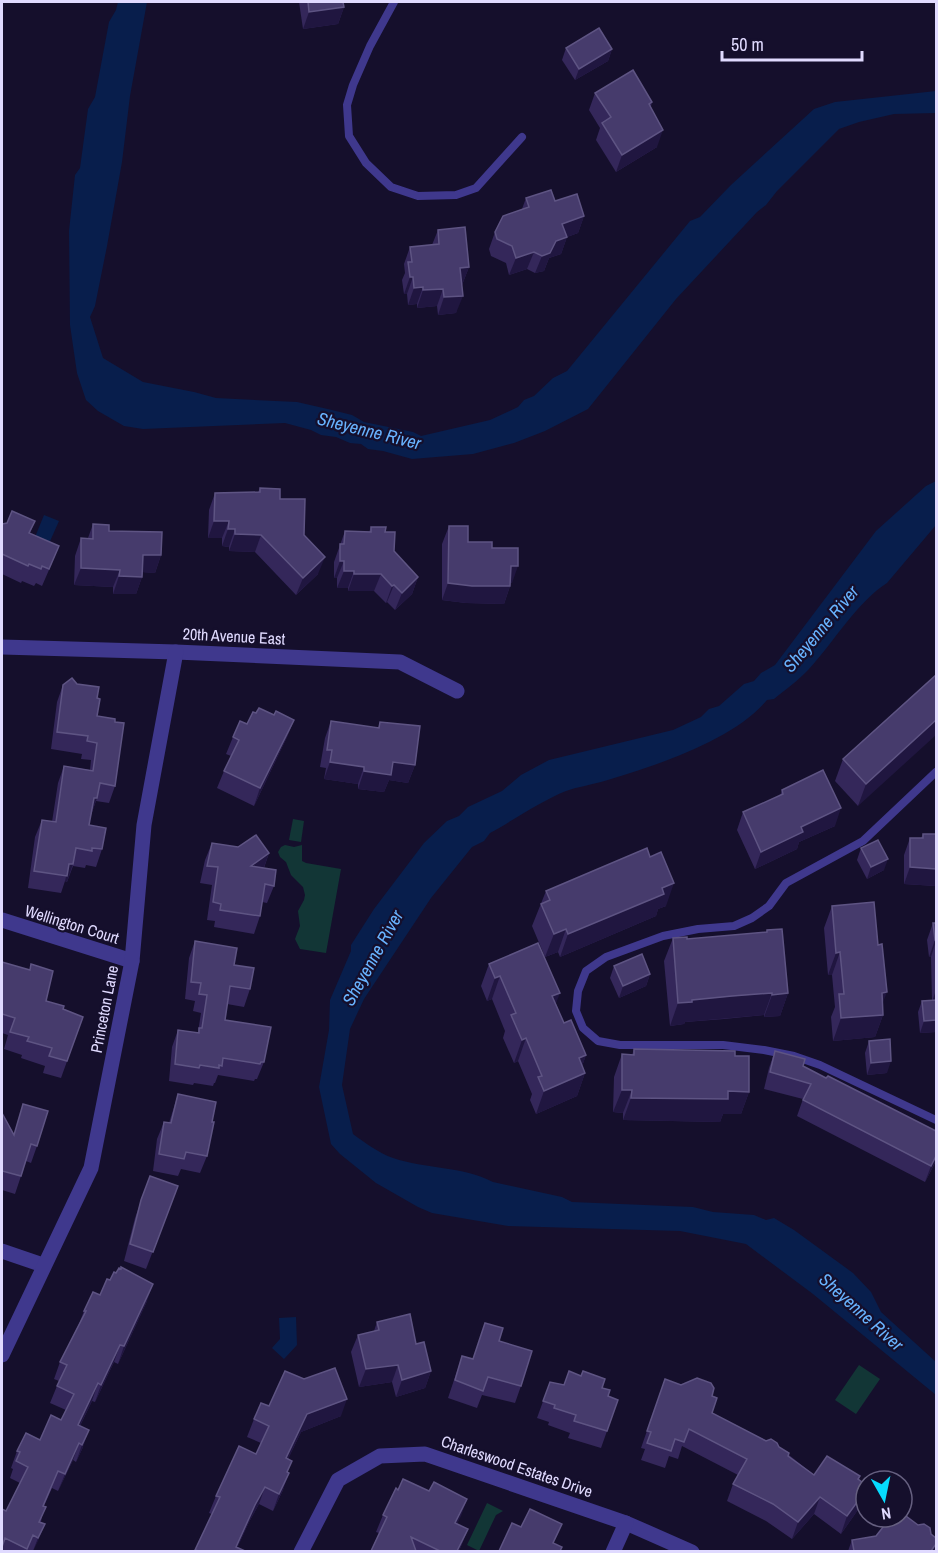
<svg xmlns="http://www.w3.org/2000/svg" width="938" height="1553" font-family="'Archivo Narrow',sans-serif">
<rect width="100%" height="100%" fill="#150f2c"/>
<g fill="#123636">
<path d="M293,819L304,821L301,842L289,840Z"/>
<path d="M285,845L294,847L302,845V861L306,863L341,869L326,953L300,949L295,939L300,926L298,911L304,900L305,895L303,887L291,875L286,862L280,857L278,852L281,847Z"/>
<path d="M859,1365L880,1379L856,1414L835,1400Z"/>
<path d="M487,1503L503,1511L496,1515L479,1551L467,1545Z"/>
</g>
<g fill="#081e4c">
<path d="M118,2H147L130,96L122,162L107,246L95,306L90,317L103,358L143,382L194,392L216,398L297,402L332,410L352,415L364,422L413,432L421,436L490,420L518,407L524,400L534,396L553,378L567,371L690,221L700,217L731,185L814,109L835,102L936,91V113L894,114L859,122L839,129L777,191L766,205L757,212L676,299L588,409L545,431L514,443L473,454L412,459L383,451L368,449L361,444L350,443L336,437L321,435L311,430L285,423L143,429L124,426L98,411L86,400L77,373L70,325L69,231L75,175L80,168L88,109L95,97L109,22L116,10Z"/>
<path d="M936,481V525L887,583C858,601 833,643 809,669C799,680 785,690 774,699L767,700C733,741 652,767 601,782C590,785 577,787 566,791C543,800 512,821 490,833L484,841L472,847L431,898L364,999L350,1029L342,1085L353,1134C365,1143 379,1153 393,1158C426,1169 462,1166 493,1182L562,1197L572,1202L693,1207L713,1212L754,1215L766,1220L774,1218L794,1230L853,1273L871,1292L881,1312L936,1362V1395L813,1294L746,1244L680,1231L508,1226L432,1213L418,1207L376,1183L340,1154L331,1144L319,1087L329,1030L330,1000L351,951V945L374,909L424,843L447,821L459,816L468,807L502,791L521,775L549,760L673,730L701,717L709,709L719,706L744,684L754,681L761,673L775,665L876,531L926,486Z"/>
<path d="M44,515L59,521L47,548L33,542Z"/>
<path d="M296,1317L297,1345L284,1359L272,1348L280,1339L279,1318Z"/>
</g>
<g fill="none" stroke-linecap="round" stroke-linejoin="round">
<g stroke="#3f388d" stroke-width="8">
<path d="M394,2L370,46L353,85L347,105L349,136L366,163L391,187L418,196L456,195L476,188L522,137"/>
<path d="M936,772L863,841L786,883L769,906L752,918L734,926L698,929L663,936L606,957L586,971L578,991L576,1011L583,1028L598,1041L620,1045H723L764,1050L794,1056L820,1065L936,1120"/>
</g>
<g stroke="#3f388d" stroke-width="15">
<path d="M2,647L176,652L400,662L457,691"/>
<path d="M2,920L132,961"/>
<path d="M2,1251L43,1265"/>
<path d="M2,1355L91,1168L132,961L144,825L176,652"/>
<path d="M301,1552L338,1480L380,1456L425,1454L626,1523L692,1552"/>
<path d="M613,1552L626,1523"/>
</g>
</g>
<g fill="#34275a">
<path d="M299,2H343L344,7L338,24L303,29Z"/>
<path d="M566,48L612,49L608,61L575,80L562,60Z"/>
<path d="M595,93L652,102L651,106L657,147L616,172L596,140L600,128L589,110Z"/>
<path d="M526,198L555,201L584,216L578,233L567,237L561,254L549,258L544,271L535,273L527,269L509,275L506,263L491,256L489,249L495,232L522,209Z"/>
<path d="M438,230L469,267L462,285L456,313L438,315L437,306L417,308V304L408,305L407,294H404L402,280L405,273L404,264L410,247L432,245Z"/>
<path d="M260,488L280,499L304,535L318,574L296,595L255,552L229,551V547L222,546V538H208L209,510L215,493L258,492Z"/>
<path d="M35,521L30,533L52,563L42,586L36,583L34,586L22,581L21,583L2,574V524Z"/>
<path d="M93,524L161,555L155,573L143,572L142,577L136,594H113V587L74,585L75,556L81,538H88Z"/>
<path d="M449,526L468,542L492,548L512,583H510V586L504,604L466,603L442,600V544Z"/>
<path d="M371,527L385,532L394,551L418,577L412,594L395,610L387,602L386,603L374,591H348V588H337V578H334V562L345,531L369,532Z"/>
<path d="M936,675L858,806L835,781L843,759Z"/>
<path d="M77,684L97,698V716L115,786L109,803L96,801L91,815L89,825L102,849L96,867L86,865L85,868L73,866L67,882L65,881L61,893L28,888L35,837L42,820L52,822L58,783L64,766L90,770L91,760L81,759L82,754L51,749L57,702L63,685Z"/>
<path d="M256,713L294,720L287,737L254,806L217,788L224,771L231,756L226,754L233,737L247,724Z"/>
<path d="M331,721L378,728L380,722L415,765L408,783L389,780L384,792L358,789V784L324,779L326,768L320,767L325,738Z"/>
<path d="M782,790L835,826L799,842L797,849L755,869L737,830L743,812L780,796Z"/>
<path d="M923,834L936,886L904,884V855L910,838H921Z"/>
<path d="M212,843L269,853L264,868L274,886L267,903L262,902L260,916L254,934L214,927L215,921L207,920L212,885L200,883L205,860Z"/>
<path d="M861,848L884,870L867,879L857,860Z"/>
<path d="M546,891L666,906L658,909L656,916L560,957L558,952L545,957L532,926Z"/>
<path d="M832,906L883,1004V1015L875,1037L833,1041L831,1017L835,1007L832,975H828L824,928Z"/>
<path d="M933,923H936V1032L920,1033L918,1012L922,1001L932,1000L931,957H929L927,940Z"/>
<path d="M767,930L788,993L780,1016L764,1017V1015L724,1019L685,1022L684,1024L670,1026L664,961L673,938L687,939L766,932Z"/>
<path d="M195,941L234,965L250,989L244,1007L227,1004L225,1020L264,1062L257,1079H255L254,1081L218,1075L215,1083H214L213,1086L194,1083L193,1085L169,1081L172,1047L178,1030L198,1033V1032L201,1013L193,1011L195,1001L185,999L189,958Z"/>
<path d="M2,962L46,1001L63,1009L83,1017L61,1078L43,1073L45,1066L21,1058L22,1055L4,1049L8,1035L2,1033Z"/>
<path d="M489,964L556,1004L564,1023L586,1055L582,1066L585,1073L577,1096L536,1114L530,1100L532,1094L518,1061L514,1063L503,1038L505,1031L492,999L487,1001L481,986Z"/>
<path d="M614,966L650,974L646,986L619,998L610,978Z"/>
<path d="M869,1041L887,1073L867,1075L865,1053Z"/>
<path d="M634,1049L735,1056L749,1092L741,1114H723L720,1122L623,1120V1113L613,1112L614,1077L622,1054L632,1055Z"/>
<path d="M775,1051L826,1078L936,1161L925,1182L797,1116L803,1099L764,1089L769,1068Z"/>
<path d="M178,1094L212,1122L207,1156L200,1173L181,1169L178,1176L153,1171L157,1139L164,1122L169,1123Z"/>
<path d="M23,1104L37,1146L31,1163L26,1161L15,1194L2,1190V1113L14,1134Z"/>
<path d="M150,1176L178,1186L146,1269L124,1261L135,1218Z"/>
<path d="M100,1295L147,1301L118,1364L114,1362L95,1402L92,1401L80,1426L83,1447L76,1462L73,1460L58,1491L52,1488L44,1506L41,1522L45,1524L33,1551H2V1509L6,1511L20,1483L10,1478L13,1469L11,1468L17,1451L40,1440L61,1420L66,1410L50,1403L59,1381L54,1379L60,1362L79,1324L84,1311Z"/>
<path d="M377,1322L416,1344L431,1371L425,1388L396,1397L392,1382L359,1387L351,1352L358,1335L374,1331Z"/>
<path d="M485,1323L499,1341L521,1386L515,1403L482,1395L477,1408L448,1398L462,1356L473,1359Z"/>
<path d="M665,1379L712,1396V1413L779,1447L814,1475L860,1476L859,1479L862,1504L841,1534L814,1514L792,1539L766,1521L727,1501L733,1484L738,1475L682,1446L678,1459L669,1456L665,1468L641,1460L645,1449L641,1448Z"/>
<path d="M550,1382L564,1385L602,1388L608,1396L618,1400L601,1448L568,1438L570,1433L548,1425L549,1422L537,1418Z"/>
<path d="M269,1406L341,1416L301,1432L288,1459L287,1472L283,1490L273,1511L259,1504L249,1522L237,1548L245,1551H195L212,1514L209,1513L216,1496L256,1454L261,1443L247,1437L254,1419Z"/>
<path d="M398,1490L429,1491L467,1499L457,1524L468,1529L459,1551H371L379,1533L376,1532L383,1515Z"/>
<path d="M931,1534L936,1548L935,1551H848L852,1540Z"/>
</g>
<g fill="#201640">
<path d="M344,7L338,24L303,29L309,12Z"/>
<path d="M612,49L608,61L575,80L579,69Z"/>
<path d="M663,130L657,147L616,172L622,155Z"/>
<path d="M584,216L578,233L567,237L561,254L549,258L544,271L535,273L542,256L562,224Z"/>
<path d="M534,252L527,269L509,275L516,258Z"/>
<path d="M469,267L462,285H454L460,268Z"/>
<path d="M410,277H413L407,294H404Z"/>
<path d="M423,287L417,304L408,305L414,288Z"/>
<path d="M443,289L437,306L417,308L423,290Z"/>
<path d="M463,296L456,313L438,315L444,297Z"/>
<path d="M214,521H229L222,538H208Z"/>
<path d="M228,529H235L229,547L222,546Z"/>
<path d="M235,534L261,535L255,552L229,551Z"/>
<path d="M143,555H161L155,573L137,572Z"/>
<path d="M325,557L318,574L296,595L303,578Z"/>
<path d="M340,561H344L337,578H334Z"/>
<path d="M511,566H518L512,583H504Z"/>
<path d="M81,568L120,570L113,587L74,585Z"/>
<path d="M344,571H354L348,588H337Z"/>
<path d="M354,574H381L374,591H348Z"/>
<path d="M119,576L142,577L136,594H113Z"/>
<path d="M418,577L412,594L395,610L402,593Z"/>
<path d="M448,583L510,586L504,604L466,603L442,600Z"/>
<path d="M394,585L387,602L386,603L392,586Z"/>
<path d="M294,720L287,737L254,806L260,788Z"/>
<path d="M936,720V735L858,806L866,784Z"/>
<path d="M330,762L364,767L358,784L324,779Z"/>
<path d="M393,762L415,765L408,783L389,780L384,792L358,789L364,771Z"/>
<path d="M94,798H97L91,815Z"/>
<path d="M841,808L835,826L799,842L797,849L755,869L761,852L801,827Z"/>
<path d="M269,853L263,870L251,866Z"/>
<path d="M888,859L884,870L867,879L871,867Z"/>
<path d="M69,864H73L67,882L65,881Z"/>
<path d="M910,867L936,869V886L904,884Z"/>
<path d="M674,883L666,906L658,909L656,916L560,957L568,934L662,888Z"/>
<path d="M566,929L558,952L545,957L554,934Z"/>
<path d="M935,940H936V941L931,957H929Z"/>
<path d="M840,952L832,975H828L836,953Z"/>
<path d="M650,974L646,986L619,998L623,986Z"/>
<path d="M500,976L492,999L487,1001L495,978Z"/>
<path d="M936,990V1001L932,1002Z"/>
<path d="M887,992L878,1015L882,993Z"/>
<path d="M560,993L551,1016L552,996Z"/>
<path d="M772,993L764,1015L685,1022L684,1024L670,1026L678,1003L692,1000Z"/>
<path d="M788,993L780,1016L764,1017L772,995Z"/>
<path d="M883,1015L875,1037L833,1041L841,1018Z"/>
<path d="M936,1020V1032L920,1033L924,1021Z"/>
<path d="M526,1038L518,1061L514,1063L522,1040Z"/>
<path d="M586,1055L579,1076L585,1073L577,1096L536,1114L544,1091L579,1058Z"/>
<path d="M891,1061L887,1073L867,1075L871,1063Z"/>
<path d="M622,1090H632L623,1113L613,1112Z"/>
<path d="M728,1091L749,1092L741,1114H723L720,1122L623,1120L631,1098Z"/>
<path d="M936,1156V1161L925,1182L931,1166Z"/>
<path d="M153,1284L147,1301L118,1364L124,1346Z"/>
<path d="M120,1345L114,1362L95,1402L101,1385Z"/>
<path d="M398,1365L392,1382L359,1387L366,1369Z"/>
<path d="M431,1371L425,1388L396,1397L402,1380Z"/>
<path d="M98,1383L92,1401L72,1442L78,1425Z"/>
<path d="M347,1399L341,1416L301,1432L280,1476L286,1458L307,1414Z"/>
<path d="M89,1430L83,1447L76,1462L82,1445Z"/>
<path d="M79,1443L73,1460L58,1491L65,1474Z"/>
<path d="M289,1473L283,1490L273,1511L279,1494Z"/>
<path d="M265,1487L259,1504L249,1522L236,1551H234L255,1505Z"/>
<path d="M866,1490V1493L862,1504L841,1534L847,1516Z"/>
<path d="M820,1497L814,1514L792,1539L798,1522Z"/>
<path d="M467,1499L461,1516L449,1540L455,1523Z"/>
<path d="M45,1524L38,1541L33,1551L38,1538Z"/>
<path d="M468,1529L459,1551H457Z"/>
<path d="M936,1544L935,1551H931Z"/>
</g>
<g fill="#463b6c" stroke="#5e5483" stroke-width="1.5">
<path d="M308,2H343L344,7L309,12Z"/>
<path d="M599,28L612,49L579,69L566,48Z"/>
<path d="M633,70L652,102L649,104L663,130L622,155L602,123L611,117L595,93Z"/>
<path d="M551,190L555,201L577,194L584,216L562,224L567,237L556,241L550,253L542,256L534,252L516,258L512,246L497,239L495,232L503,216L529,207L526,198Z"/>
<path d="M465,227L469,267L460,268L463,296L444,297L443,289L423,290V287L414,288L413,277H410L408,262H412L410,247L439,244L438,230Z"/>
<path d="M260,488L280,489V499H305L304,535L325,557L303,578L261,535L235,534V529H228L229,521H214L215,493L260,492Z"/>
<path d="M12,511L35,521L29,533L59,546L49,569L42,566L41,569L29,564L28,566L2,554V524L7,523Z"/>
<path d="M93,524L109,525V531L162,532L161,555H143L142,577L119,576L120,570L81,568V538L93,539Z"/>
<path d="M449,526H468V542H492V548H518V566H511L510,586H472L448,583Z"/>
<path d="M371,527H386L385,532H395L394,551L418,577L402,593L394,585L392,586L381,574H354V571H344V561H340V544H344L345,531L371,532Z"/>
<path d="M936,675V720L866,784L843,759Z"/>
<path d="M72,678L77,684L99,687L97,698L100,699L97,716L115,719V722L124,723L115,786L100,783L97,798H94L89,825L106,828L102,849L92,848V851L76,848L73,864H69L67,876L34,871L42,820L56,822L64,766L93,771L97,743L87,741L88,736L57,732L63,685Z"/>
<path d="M259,708L274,715L276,711L294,720L260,788L224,771L239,740L233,737L240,721L247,724L253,712L256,713Z"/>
<path d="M331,721L379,728L380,722L420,726L415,765L393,762L391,775L364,771V767L330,762L332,750H327Z"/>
<path d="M823,770L841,808L801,827L803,832L761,852L743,812L783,794L782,790Z"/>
<path d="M923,834H936V869L910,867V838H923Z"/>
<path d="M256,835L269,853L251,866L276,870L274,886L265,884L260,916L220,910L221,904L213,902L218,867L207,866L212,843L238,847Z"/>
<path d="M878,840L888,859L871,867L861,848Z"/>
<path d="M647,848L650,857L661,852L674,883L662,888L664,894L568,934L566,929L554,934L541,904L550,900L546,891Z"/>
<path d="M874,902L878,945L882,944L887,992L882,993L883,1015L841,1018L839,994H844L840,952L836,953L832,906Z"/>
<path d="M933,923H936V940H935Z"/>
<path d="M782,929L788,993L772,995V993L732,996L692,1000V1002L678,1003L673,938L687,937V939L767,932V930Z"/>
<path d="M195,941L237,948L234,965L254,968L250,989L230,986L225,1020L271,1027L264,1062H261L260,1064L223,1058L222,1066L219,1065V1068L200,1065L199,1068L175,1064L178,1030L199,1033V1028H202L207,995L199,994L201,983L191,982Z"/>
<path d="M538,943L560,993L552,996L564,1023L571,1020L586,1055L579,1058L585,1073L544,1091L538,1077L542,1076L526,1038L522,1040L511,1015L516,1013L500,976L495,978L489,964Z"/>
<path d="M642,954L650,974L623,986L614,966Z"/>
<path d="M2,962L30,970L31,964L53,971L46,1001L64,1006L63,1009L83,1017L67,1061L49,1056L52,1048L27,1041L29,1037L10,1032L15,1018L2,1014Z"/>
<path d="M936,1000V1020L924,1021L922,1001Z"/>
<path d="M890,1039L891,1061L871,1063L869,1041Z"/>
<path d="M634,1049L735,1051V1056H749V1092L728,1091V1099L631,1098L632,1090H622V1054L634,1055Z"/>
<path d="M775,1051L805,1059L803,1066L826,1078L828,1076L936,1131V1156L931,1166L803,1100L811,1084L770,1072Z"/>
<path d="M178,1094L216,1102L212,1122H214L207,1156L186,1152L184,1159L159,1154L164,1122L171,1123Z"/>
<path d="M23,1104L48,1111L37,1146L31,1144L21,1176L2,1171V1113L14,1135Z"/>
<path d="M150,1176L178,1186L153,1252L130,1244L141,1200Z"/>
<path d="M121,1267L153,1284L124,1346L120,1345L101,1385L98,1383L78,1425L89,1430L82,1445L79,1443L65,1474L58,1471L43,1506L46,1507L39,1522L45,1524L38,1538L33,1535L27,1549L5,1538L2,1547V1509L6,1511L28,1467L16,1461L20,1452L17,1451L26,1433L40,1440L51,1415L61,1420L74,1394L57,1386L67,1365L60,1362L86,1311H84L93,1292L100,1295L107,1279L110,1280L114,1272L116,1273L119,1268L121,1269Z"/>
<path d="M410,1314L416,1344L424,1342L431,1371L402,1380L398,1365L366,1369L358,1335L379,1330L377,1322Z"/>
<path d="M485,1323L503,1328L499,1341L532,1351L521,1386L488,1377L483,1391L455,1380L462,1356L473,1359Z"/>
<path d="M335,1368L347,1399L307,1414L286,1458L292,1461L287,1472L289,1473L279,1494L265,1487L255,1505L236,1547L245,1551H199L195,1550L220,1497L216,1496L239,1446L256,1454L269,1426L254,1419L261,1403L269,1406L285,1371L304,1379Z"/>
<path d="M569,1371L581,1376L583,1371L605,1379L602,1388L610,1390L608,1396L618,1400L607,1431L574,1421L576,1415L554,1408L555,1405L543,1401L550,1382L564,1385Z"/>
<path d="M697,1378L711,1383L714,1388L712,1396L717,1398L712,1413L766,1441L771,1439L777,1443L779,1447L789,1453L788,1456L814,1475L827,1456L860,1476L858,1479L866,1485V1490L847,1516L820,1497L798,1522L773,1504L733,1484L747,1459L689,1429L684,1442L675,1439L671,1451L647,1443L651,1432L647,1431L665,1379L681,1385Z"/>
<path d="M403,1479L429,1491L434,1482L467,1499L455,1523L468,1529L457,1551H440L411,1537L416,1551H371L387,1517L383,1515L396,1488L398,1490Z"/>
<path d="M530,1509L562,1524L553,1543L562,1547L560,1551H499L512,1523L521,1527Z"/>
<path d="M902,1513L918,1525L924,1524L930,1528L931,1534L936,1538V1544L931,1551H854L852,1540L876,1536L891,1517H902Z"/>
</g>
<g text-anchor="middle" stroke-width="4.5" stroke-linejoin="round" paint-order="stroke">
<g font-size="16" fill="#e0daff" stroke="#150f2c">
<text transform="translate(234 636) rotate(3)" y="6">20th Avenue East</text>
<text transform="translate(72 924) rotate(17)" y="6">Wellington Court</text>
<text transform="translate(104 1009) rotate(-79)" y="6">Princeton Lane</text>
<text transform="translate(517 1466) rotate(19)" y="6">Charleswood Estates Drive</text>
</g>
<g font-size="18" font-style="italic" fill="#68b3ff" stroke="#150f2c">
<text transform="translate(369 431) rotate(14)" y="6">Sheyenne River</text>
<text transform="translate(821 629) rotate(-50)" y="6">Sheyenne River</text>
<text transform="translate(373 958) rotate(-61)" y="6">Sheyenne River</text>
<text transform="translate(861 1312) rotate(42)" y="6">Sheyenne River</text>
</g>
</g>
<rect width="938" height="1553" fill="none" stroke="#e0daff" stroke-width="6"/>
<g transform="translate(884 1499) rotate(171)"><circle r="28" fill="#150f2c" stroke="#666080" stroke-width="1.5"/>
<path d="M0-4.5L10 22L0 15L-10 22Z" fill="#06dcff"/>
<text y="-9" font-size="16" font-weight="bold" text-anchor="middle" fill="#e0daff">N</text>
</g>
<path d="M722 51v9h140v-9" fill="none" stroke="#e0daff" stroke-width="3"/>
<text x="731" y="51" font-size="18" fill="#e0daff" stroke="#150f2c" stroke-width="4.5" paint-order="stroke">50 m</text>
</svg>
